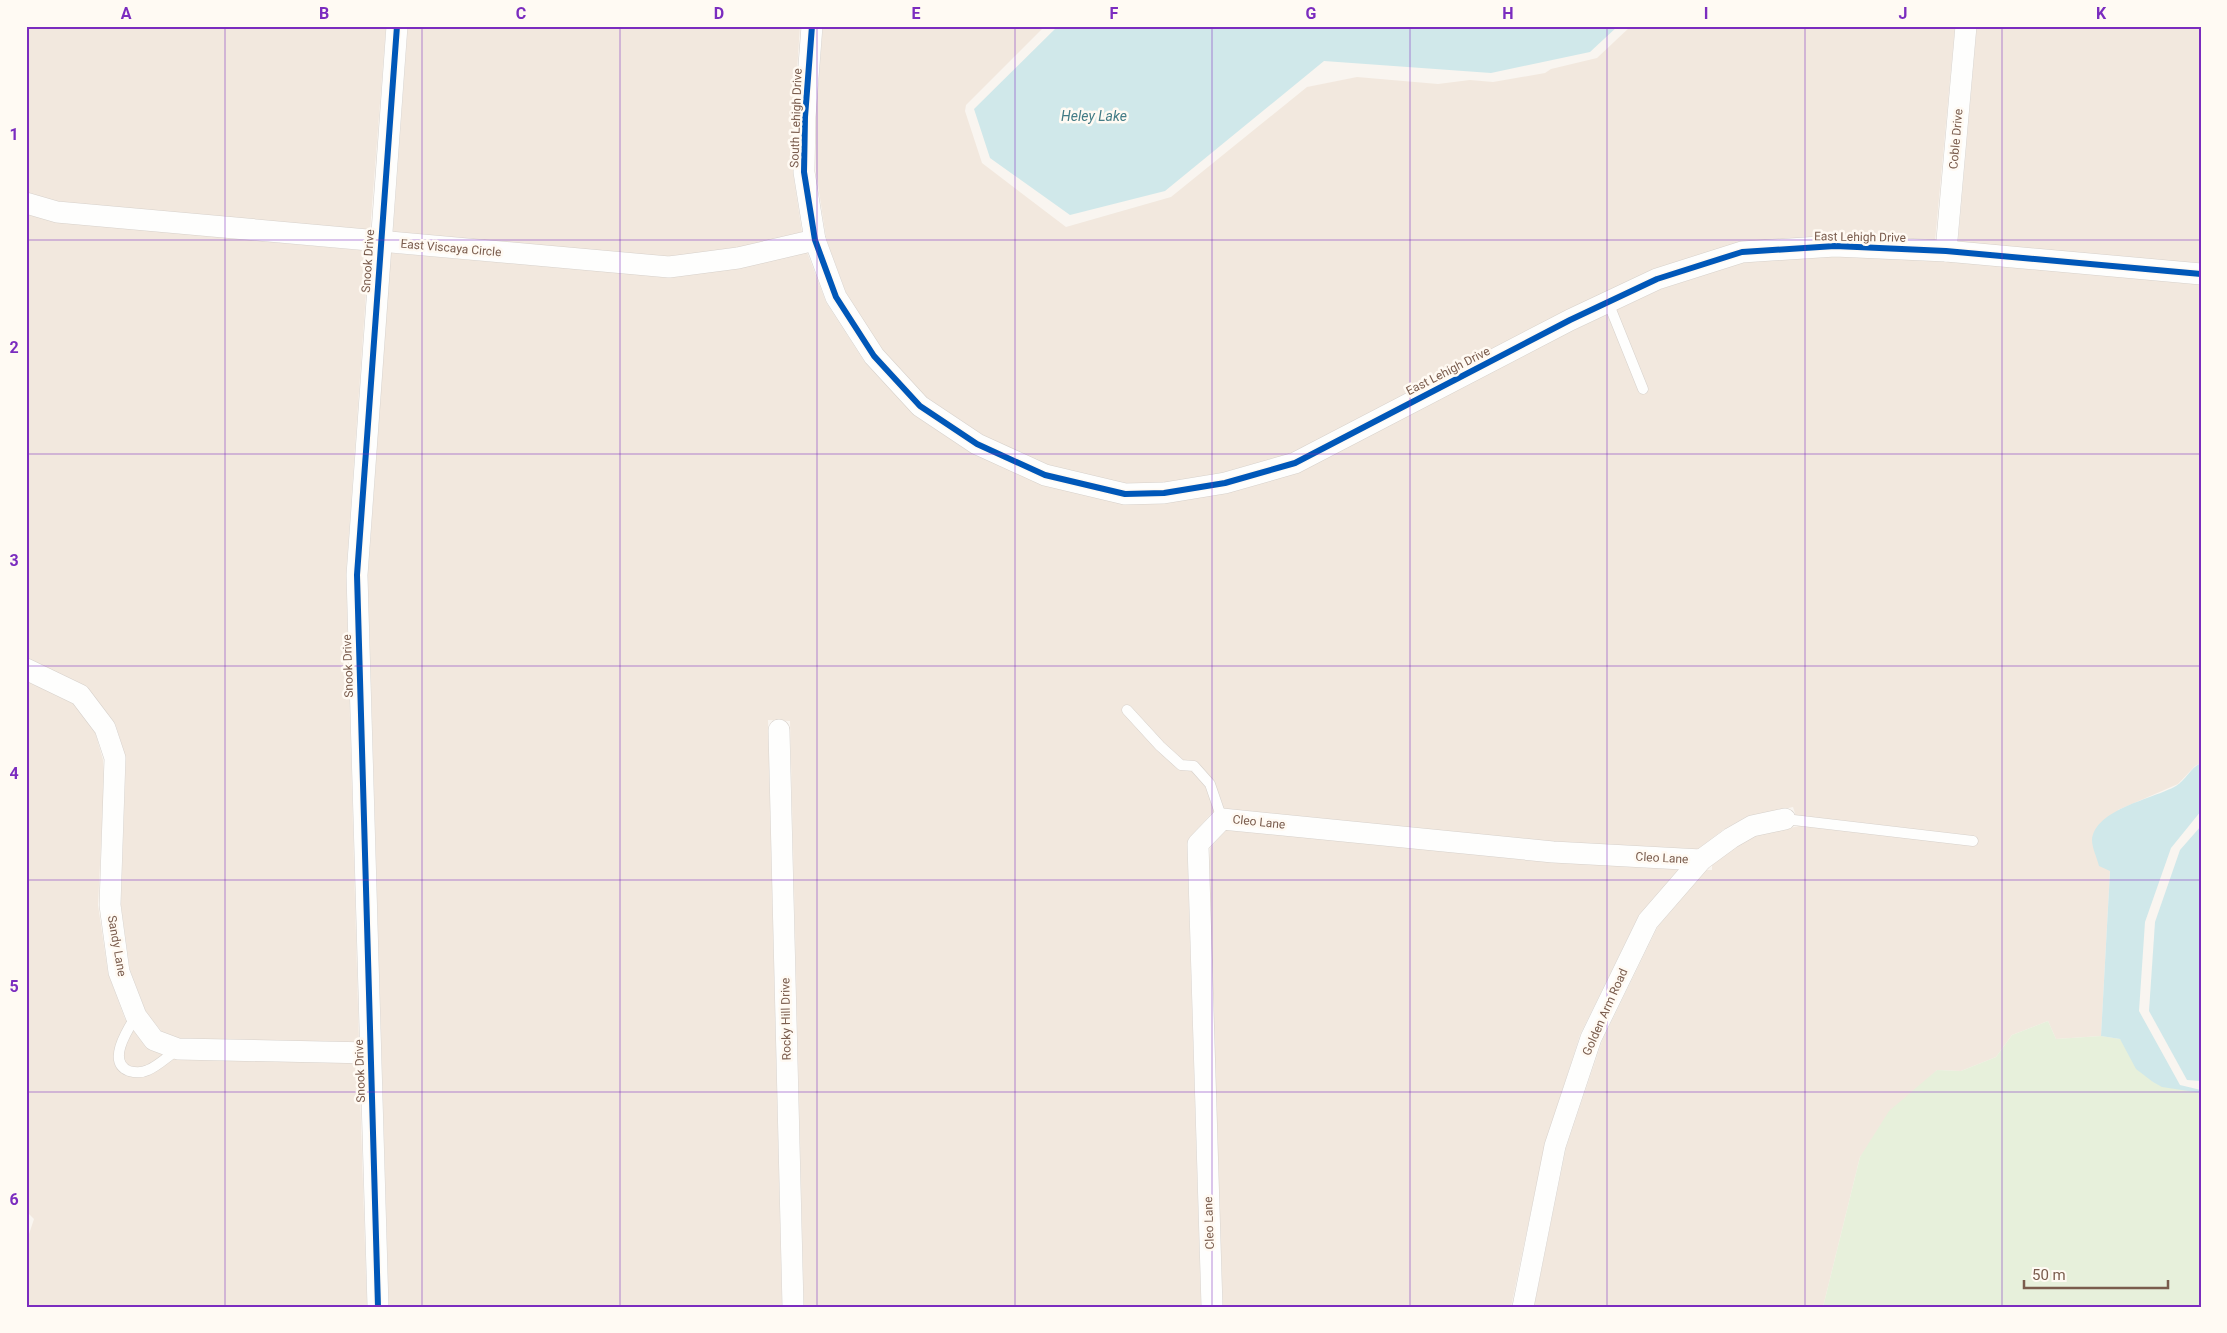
<svg xmlns="http://www.w3.org/2000/svg" width="2227" height="1333" font-family="Roboto,sans-serif">
<rect width="100%" height="100%" fill="#f9f5f0"/>
<g fill="#f2e8de">
<path d="M26,26H386L370,231L59,202L26,192Z"/>
<path d="M408,26H800L794,116L793,173L802,232L736,249L669,257L393,233Z"/>
<path d="M823,26H1045L966,105L965,111L982,163L1066,227L1171,197L1307,87L1357,77L1438,84L1470,80L1493,82L1545,73L1551,69L1597,58L1631,26H1955L1935,241L1741,243L1290,454L1222,473L1163,483L1126,484L1049,466L983,436L928,399L883,351L846,293L826,238L816,171V117Z"/>
<path d="M1977,26H2201V264L1958,242Z"/>
<path d="M26,213L56,222L369,251L346,574L359,1043L180,1039L162,1032L146,1012L130,970L121,905L126,758L115,723L85,686L26,659Z"/>
<path d="M807,252L826,302L864,361L914,414L1040,484L1227,493L1661,289L1745,262L1835,255L1945,261L2201,284V763L2195,766L2178,784L2118,810L2110,870L2101,1036L2056,1039L2048,1021L2012,1035L1996,1057L1961,1071L1937,1070L1860,1157L1823,1307H1534L1566,1148L1602,1041L1658,926L1706,870H1712V865L1737,846L1757,835L1799,826L1793,807L1746,817L1723,830L1697,850L1553,842L1223,809L1213,812L1190,837L1187,843L1201,1307H804L790,721L768,720L782,1307H389L368,575L391,253L668,277Z"/>
<path d="M26,680L73,702L95,732L103,760L104,784L98,905L108,973L125,1019L145,1046L150,1049L359,1062L367,1307H26V1243L34,1219L26,1211Z"/>
<path d="M1227,829L1679,869L1638,917L1580,1035L1545,1144L1511,1307H1223L1209,876L1210,848Z"/>
</g>
<path fill="#e7f0db" d="M2048,1021L2056,1039L2101,1036L2120,1039L2153,1082L2201,1093V1307H1823L1860,1157L1889,1111L1937,1070L1961,1071L1996,1057L2012,1035Z"/>
<g fill="#d0e8ea">
<path d="M1058,26H1618L1590,52L1491,73L1324,61L1165,191L1070,215L990,158L974,109Z"/>
<path d="M2201,763V811L2171,848L2145,922L2139,1011L2180,1085L2201,1090V1093L2162,1087L2153,1082L2136,1069L2120,1039L2101,1036L2110,871L2099,866C2097,858 2092,848 2092,840C2095,809 2153,799 2176,786C2186,780 2190,768 2201,763Z"/>
<path d="M2201,826V1081L2187,1080L2149,1011L2155,922L2180,850Z"/>
</g>
<g fill="none" stroke-linecap="round" stroke-linejoin="round">
<g stroke="#d7d1cb" stroke-width="11">
<g id="lane">
<path d="M1608,302L1643,389"/>
<path d="M1127,710L1160,746L1181,765L1194,766L1210,784L1222,819"/>
<path d="M1785,819L1973,841"/>
<path d="M136,1016C128,1029 106,1062 129,1071C136,1073 142,1073 148,1070C158,1066 168,1056 177,1050"/>
</g>
</g>
<g stroke="#d7d1cb" stroke-width="22">
<g id="street">
<path d="M812,26L805,117L804,172L815,240L836,297L874,356L920,406L977,444L1045,475L1125,494L1164,493L1225,483L1295,463L1570,320L1657,279L1742,252L1835,246L1946,251L2201,274"/>
<path d="M26,203L57,212L669,267L738,258L815,240"/>
<path d="M1946,251L1966,26"/>
<path d="M26,669L80,695L105,728L115,758L110,905L119,972L136,1016L154,1040L178,1049L370,1053"/>
<path d="M779,730L793,1307"/>
<path d="M378,1307L357,575L397,26"/>
<path d="M1212,1307L1198,844L1222,819L1553,852L1701,860"/>
<path d="M1523,1307L1555,1146L1591,1038L1648,921L1701,860L1731,838L1752,826L1785,819"/>
</g>
</g>
<use href="#lane" stroke="#fefefd" stroke-width="10"/>
<use href="#street" stroke="#fefefd" stroke-width="21"/>
<g stroke="#fffaf3" stroke-width="9">
<g id="cycleway">
<path d="M812,26L805,117L804,172L815,240L836,297L874,356L920,406L977,444L1045,475L1125,494L1164,493L1225,483L1295,463L1570,320L1657,279L1742,252L1835,246L1946,251L2201,274"/>
<path d="M378,1307L357,575L397,26"/>
</g>
</g>
<use href="#cycleway" stroke="#0057b8" stroke-width="6"/>
</g>
<path fill="none" stroke="#7b2cbf" stroke-width="1" stroke-opacity="0.55" d="M225,26V1307M422,26V1307M620,26V1307M817,26V1307M1015,26V1307M1212,26V1307M1410,26V1307M1607,26V1307M1805,26V1307M2002,26V1307M26,240H2201M26,454H2201M26,666H2201M26,880H2201M26,1092H2201"/>
<g text-anchor="middle" stroke-width="5" stroke-linejoin="round" paint-order="stroke">
<g font-size="12" fill="#7a5c4d" stroke="#fffaf3">
<text transform="translate(796 118) rotate(-88)" y="4">South Lehigh Drive</text>
<text transform="translate(1956 139) rotate(-85)" y="4">Coble Drive</text>
<text transform="translate(1860 237) rotate(1)" y="4">East Lehigh Drive</text>
<text transform="translate(451 248) rotate(5)" y="4">East Viscaya Circle</text>
<text transform="translate(368 261) rotate(-86)" y="4">Snook Drive</text>
<text transform="translate(1448 371) rotate(-27)" y="4">East Lehigh Drive</text>
<text transform="translate(348 666) rotate(-92)" y="4">Snook Drive</text>
<text transform="translate(1259 822) rotate(6)" y="4">Cleo Lane</text>
<text transform="translate(1662 858) rotate(3)" y="4">Cleo Lane</text>
<text transform="translate(117 946) rotate(80)" y="4">Sandy Lane</text>
<text transform="translate(1605 1012) rotate(-66)" y="4">Golden Arm Road</text>
<text transform="translate(786 1019) rotate(-91)" y="4">Rocky Hill Drive</text>
<text transform="translate(360 1071) rotate(-92)" y="4">Snook Drive</text>
<text transform="translate(1209 1223) rotate(-92)" y="4">Cleo Lane</text>
</g>
<g font-size="14" font-style="italic" fill="#437c86" stroke="#fffaf3">
<text x="1094" y="121">Heley Lake</text>
</g>
</g>
<rect width="2227" height="1333" fill="none" stroke="#fffaf3" stroke-width="55"/>
<path d="M2024 1280v8h144v-8" fill="none" stroke="#7a5c4d" stroke-width="2.5"/>
<text x="2032" y="1280" font-size="15" fill="#7a5c4d" stroke="#fffaf3" stroke-width="4" paint-order="stroke">50 m</text>
<rect x="28" y="28" width="2172" height="1278" fill="none" stroke="#7b2cbf" stroke-width="2"/>
<g font-size="16" text-anchor="middle" font-weight="bold" fill="#7b2cbf">
<text x="126" y="19">A</text>
<text x="324" y="19">B</text>
<text x="521" y="19">C</text>
<text x="719" y="19">D</text>
<text x="916" y="19">E</text>
<text x="1114" y="19">F</text>
<text x="1311" y="19">G</text>
<text x="1508" y="19">H</text>
<text x="1706" y="19">I</text>
<text x="1903" y="19">J</text>
<text x="2101" y="19">K</text>
<text x="14" y="140">1</text>
<text x="14" y="353">2</text>
<text x="14" y="566">3</text>
<text x="14" y="779">4</text>
<text x="14" y="992">5</text>
<text x="14" y="1205">6</text>
</g>
</svg>
